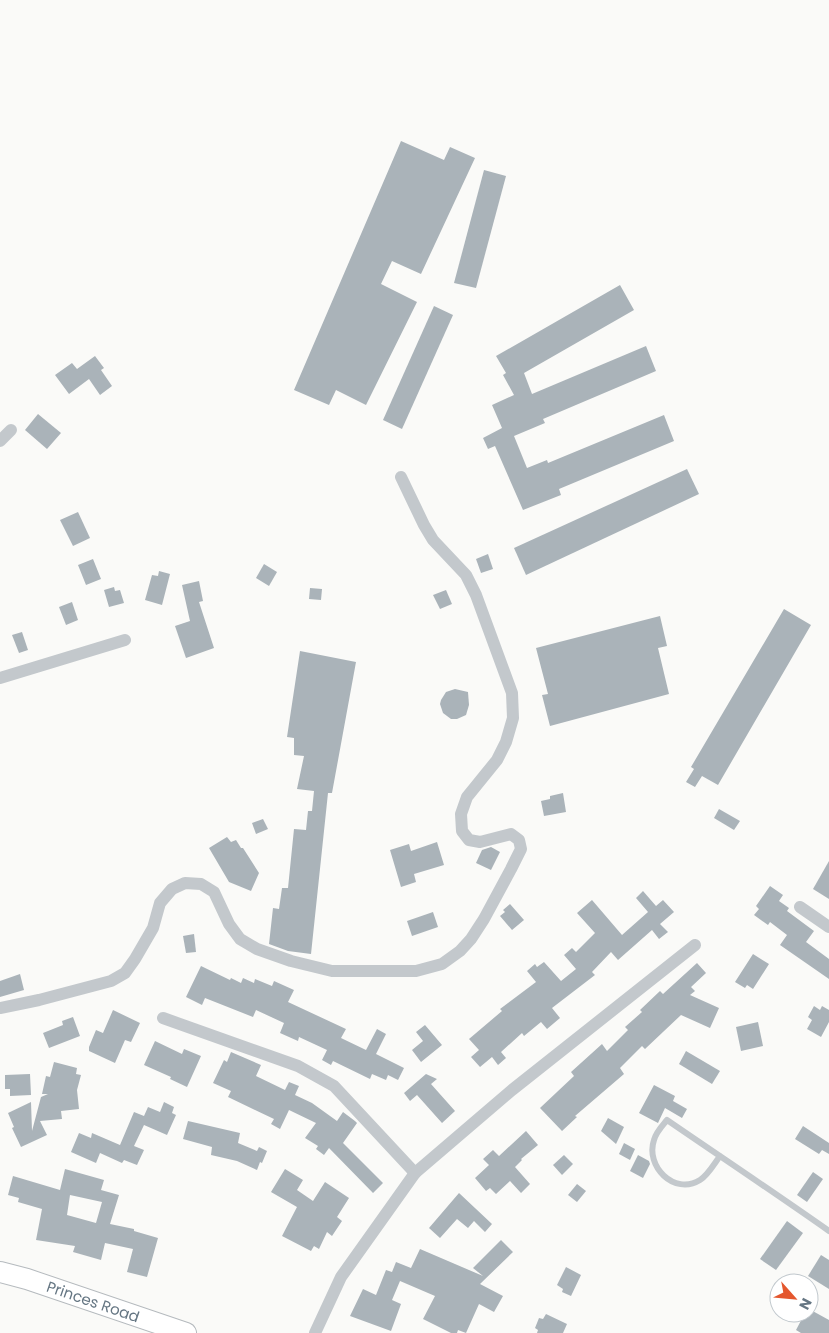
<svg xmlns="http://www.w3.org/2000/svg" width="829" height="1333" font-family="Poppins,sans-serif">
<rect width="100%" height="100%" fill="#fafaf8"/>
<g fill="#aab3b9" fill-rule="evenodd">
<path d="M401,141L444,160L450,147L475,158L421,274L392,261L381,284L417,302L366,405L336,390L329,405L294,390Z"/>
<path d="M484,170L506,176L476,288L454,283Z"/>
<path d="M620,285L634,310L524,373L532,394L646,346L656,371L543,419L545,423L514,436L527,468L547,460L548,463L664,415L674,441L559,489L561,495L523,510L495,446L488,449L483,438L502,428L492,405L514,395L503,375L506,373L496,356Z"/>
<path d="M434,306L453,315L402,429L383,420Z"/>
<path d="M95,356L104,368L101,370L112,386L100,395L89,379L69,394L55,375L72,363L77,369Z"/>
<path d="M38,414L61,433L47,449L25,430Z"/>
<path d="M687,469L699,494L526,575L514,548Z"/>
<path d="M78,512L90,538L73,546L60,520Z"/>
<path d="M488,554L493,569L481,573L476,559Z"/>
<path d="M93,559L101,579L86,585L78,565Z"/>
<path d="M264,564L277,572L269,586L256,578Z"/>
<path d="M159,571L170,574L162,605L145,600L152,575L158,576Z"/>
<path d="M199,581L203,601L199,602L214,648L186,658L175,626L190,621L182,585Z"/>
<path d="M114,587L115,591L120,590L124,603L109,607L104,590Z"/>
<path d="M310,588L322,589L321,600L309,599Z"/>
<path d="M446,590L452,604L440,609L433,595Z"/>
<path d="M72,602L78,620L66,625L59,607Z"/>
<path d="M784,609L811,625L718,785L702,776L695,787L686,782L694,769L691,767Z"/>
<path d="M660,616L667,646L658,648L669,694L550,726L542,695L548,694L536,648Z"/>
<path d="M22,632L28,650L19,653L12,635Z"/>
<path d="M300,651L356,662L332,793H328L311,954L288,951L269,944L273,908L279,909L282,888H288L294,829L306,830L308,811H312L314,791L297,789L304,756L294,755V738L287,737Z"/>
<path d="M455,689L468,692L469,705L466,715L457,719H451L443,713L440,704L441,700L446,692Z"/>
<path d="M563,793L566,812L544,816L541,801L550,799V796Z"/>
<path d="M719,809L740,821L734,830L714,818Z"/>
<path d="M263,819L268,829L256,834L252,823Z"/>
<path d="M227,837L231,842L236,840L241,848H243L259,873L251,891L229,882L209,848Z"/>
<path d="M437,842L444,865L414,874L416,882L401,887L390,850L409,844L411,851Z"/>
<path d="M491,847L500,852L491,870L476,863L482,850Z"/>
<path d="M829,861V899L813,889Z"/>
<path d="M770,886L783,895L779,901L789,908L787,911L814,931L806,942L829,959V979L780,945L787,935L770,922L768,925L754,915L759,909L756,906Z"/>
<path d="M643,891L656,906L663,900L674,912L660,924L668,932L659,939L652,930L618,960L611,952L592,972L595,975L552,1008L560,1018L547,1029L541,1022L524,1036L522,1033L501,1052L506,1058L498,1065L492,1057L480,1067L471,1057L479,1050L469,1039L502,1011L500,1009L536,982L527,971L535,964L537,967L544,962L561,981L576,969L564,955L572,948L576,952L595,933L577,913L592,900L622,935L648,912L636,898Z"/>
<path d="M510,904L524,920L512,930L500,916L505,912L503,910Z"/>
<path d="M433,912L438,927L412,936L407,921Z"/>
<path d="M194,934L196,952L186,953L183,936Z"/>
<path d="M753,954L769,964L753,989L747,985L745,988L735,982Z"/>
<path d="M697,963L706,973L691,987L695,991L690,995L719,1008L710,1028L681,1015L645,1049L642,1046L620,1068L624,1074L575,1116L577,1117L562,1131L540,1108L574,1076L571,1072L602,1044L607,1051L628,1030L625,1027L642,1012L640,1010L660,991L663,994Z"/>
<path d="M201,966L230,980L231,978L241,983L243,978L254,983L255,979L272,986L274,981L294,990L288,1002L346,1029L341,1038L366,1050L377,1029L386,1034L376,1054L404,1068L398,1080L388,1075L386,1080L372,1074L370,1079L333,1061L331,1065L322,1060L327,1050L299,1037L298,1041L280,1033L284,1023L256,1010L253,1017L205,998L202,1005L186,997Z"/>
<path d="M20,974L24,990L0,997V981Z"/>
<path d="M814,1006L820,1010L822,1006L829,1010V1022L821,1037L807,1029L812,1020L808,1017Z"/>
<path d="M113,1010L140,1023L131,1042L125,1040L115,1063L89,1051V1047L96,1030L103,1033Z"/>
<path d="M73,1017L80,1036L49,1048L43,1033L63,1025L62,1021Z"/>
<path d="M758,1022L763,1046L741,1051L736,1027Z"/>
<path d="M425,1025L442,1045L421,1062L412,1050L423,1041L416,1032Z"/>
<path d="M155,1041L182,1054L184,1049L201,1056L187,1087L170,1079L171,1077L144,1065Z"/>
<path d="M686,1051L720,1071L712,1084L679,1064Z"/>
<path d="M231,1052L261,1065L256,1076L285,1090L289,1082L299,1086L295,1095L312,1103L337,1121L343,1112L355,1121L357,1123L343,1143L383,1183L373,1193L329,1148L324,1155L316,1149L318,1146L305,1138L316,1123L289,1110L280,1129L271,1124L274,1119L228,1097L231,1091L213,1083L224,1060L227,1062Z"/>
<path d="M54,1062L77,1068L76,1074L81,1075L77,1090L79,1109L61,1111L62,1119L40,1121L47,1135L21,1147L12,1128L14,1127L8,1113L31,1102L32,1131L41,1097L48,1094H42L46,1076L50,1077Z"/>
<path d="M30,1074L31,1095L10,1096V1089H5V1075Z"/>
<path d="M426,1074L437,1079L431,1084L455,1111L442,1123L417,1095L410,1101L404,1093Z"/>
<path d="M654,1085L675,1096L673,1101L687,1109L682,1118L665,1108L658,1123L639,1113Z"/>
<path d="M164,1102L174,1107L172,1113L176,1115L167,1135L144,1125L134,1146L144,1150L137,1165L124,1160L122,1163L100,1153L96,1163L71,1152L79,1133L91,1138L92,1133L120,1145L134,1112L144,1116L148,1107L160,1112Z"/>
<path d="M608,1118L624,1127L616,1144L601,1131Z"/>
<path d="M188,1121L240,1133L238,1143L257,1151L259,1147L267,1151L262,1163L260,1162L257,1170L237,1161L211,1155L212,1147L183,1139Z"/>
<path d="M803,1126L829,1143V1154L822,1150L819,1154L795,1139Z"/>
<path d="M526,1131L538,1145L521,1159L522,1160L515,1167L530,1184L521,1193L510,1181L496,1194L490,1188L486,1191L475,1178L489,1165L483,1159L493,1150L499,1156Z"/>
<path d="M624,1143L635,1149L630,1160L619,1154Z"/>
<path d="M564,1155L573,1164L562,1175L553,1165Z"/>
<path d="M638,1155L649,1161L650,1164L643,1178L630,1171Z"/>
<path d="M65,1169L104,1180L101,1190L119,1195L110,1224L134,1229V1231L158,1238L147,1277L127,1272L133,1249L105,1243L101,1260L73,1252L75,1246L36,1240L42,1209L18,1202L19,1198L8,1195L13,1176L60,1190ZM70,1195L102,1202L96,1223L67,1215Z"/>
<path d="M285,1169L303,1180L297,1190L313,1201L325,1182L349,1198L337,1217L342,1221L332,1236L327,1232L319,1249L314,1246L311,1251L282,1236L297,1207L271,1192Z"/>
<path d="M813,1172L823,1179L807,1202L797,1195Z"/>
<path d="M577,1184L586,1191L577,1202L568,1195Z"/>
<path d="M459,1193L492,1224L485,1232L474,1221L468,1228L457,1219L440,1238L429,1228Z"/>
<path d="M787,1221L803,1233L776,1270L760,1259Z"/>
<path d="M501,1240L513,1252L480,1284L503,1296L494,1312L479,1304L466,1333L458,1330L457,1333H451L423,1319L435,1296L400,1281L392,1300L401,1304L391,1331L350,1316L363,1289L376,1295L386,1270L392,1272L396,1262L411,1268L420,1249L483,1276L473,1268Z"/>
<path d="M821,1255L829,1260V1289L808,1276Z"/>
<path d="M566,1267L581,1275L571,1296L562,1292L563,1289L557,1285Z"/>
<path d="M809,1309L829,1320V1333H801L796,1330L805,1313H809Z"/>
<path d="M546,1314L567,1324L563,1333H537L538,1330L535,1328L539,1318L543,1319Z"/>
</g>
<g fill="none" stroke-linecap="round" stroke-linejoin="round">
<g stroke="#b5babe" stroke-width="22">
<path id="primary" d="M0,1272L27,1279L186,1333"/>
</g>
<path stroke="#c3c8cc" stroke-width="6" d="M720,1156C714,1164 708,1175 700,1180C674,1196 645,1166 654,1140C656,1132 662,1126 667,1120C721,1157 775,1193 829,1231"/>
<g stroke="#c3c8cc" stroke-width="12">
<path d="M0,441L11,430"/>
<path d="M0,678L125,640"/>
<path d="M800,907L829,927"/>
<path d="M0,1008L39,1000L111,981L125,973L135,959L153,928L160,903L172,889L185,883L201,884L214,892L229,924L240,939L257,949L291,961L332,971H416L442,964L460,951L471,939L484,919L511,869L521,849L519,840L511,834L480,842L469,840L462,831L461,814L467,797L497,760L506,742L513,718L512,693L476,595L466,575L433,540L424,525L401,477"/>
<path d="M163,1018L298,1066L334,1086L415,1173"/>
<path d="M315,1333L341,1277L415,1173L512,1090L695,945"/>
</g>
<use href="#primary" stroke="#fff" stroke-width="20"/>
</g>
<g text-anchor="middle" stroke-width="5" stroke-linejoin="round" paint-order="stroke">
<g font-size="15" fill="#657683" stroke="#fff">
<text transform="translate(93 1302) rotate(19)" y="5">Princes Road</text>
</g>
</g>
<g transform="translate(794 1298) rotate(117)"><circle r="24" fill="#ffffff" stroke="#c1c8cd"/>
<path d="M0-4L9 19L0 12L-9 19Z" fill="#e4572e"/>
<text y="-8" font-size="14" font-weight="bold" text-anchor="middle" fill="#657683">N</text>
</g>
</svg>
